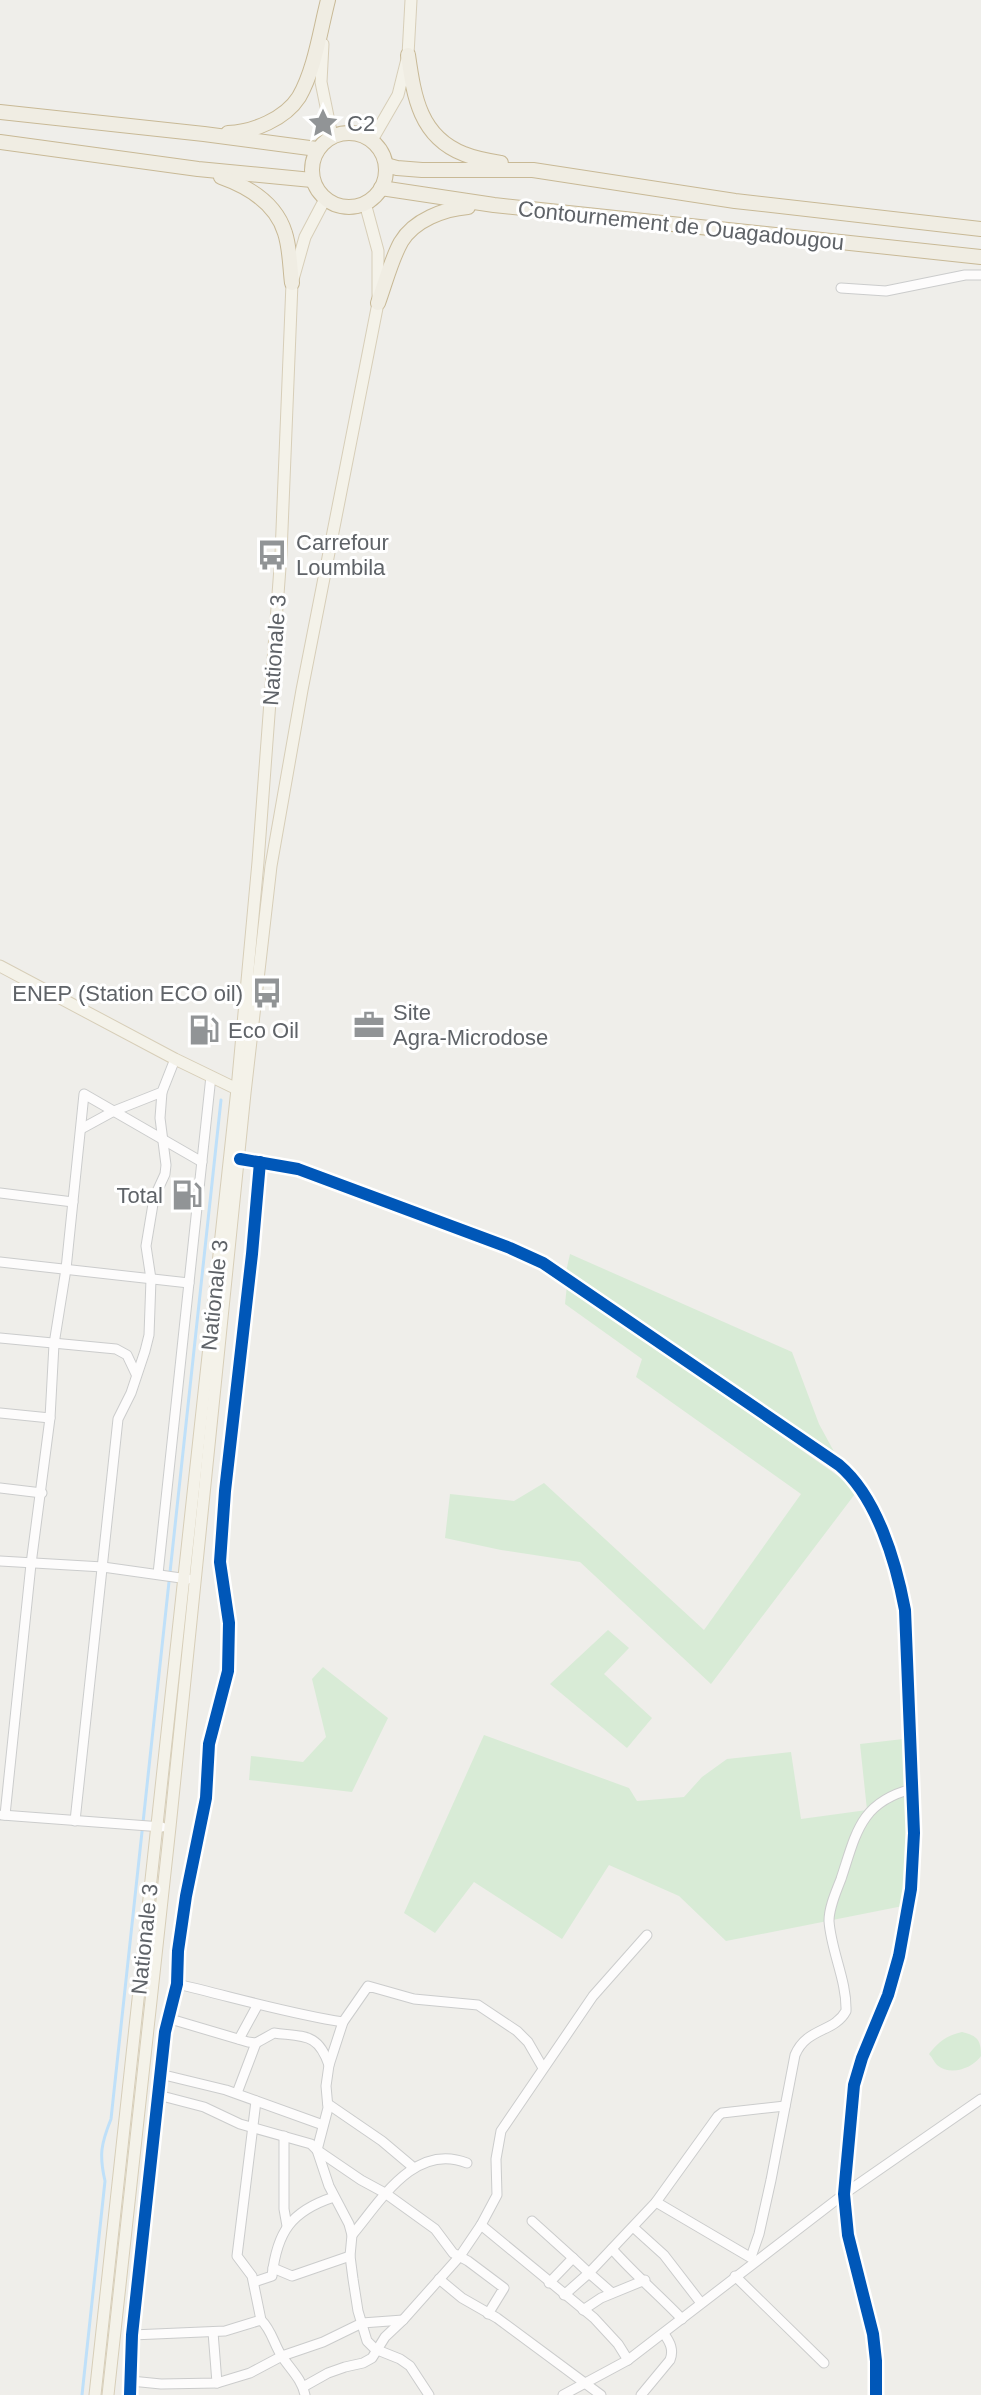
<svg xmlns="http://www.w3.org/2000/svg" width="981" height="2395" font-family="Arial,sans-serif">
<rect width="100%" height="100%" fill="#efeeea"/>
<g fill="#d8ebd6">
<path d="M570,1254L792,1352L819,1424L844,1470L565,1276Z"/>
<path d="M567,1285L858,1490L711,1684L580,1562L501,1550L445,1538L450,1494L514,1501L544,1483L704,1630L801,1494L636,1377L642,1359L565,1304Z"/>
<path d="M608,1630L629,1648L604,1674L652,1718L627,1748L550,1684Z"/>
<path d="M323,1667L388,1718L352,1792L249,1780L251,1756L303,1762L326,1737L312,1679Z"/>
<path d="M484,1735L629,1788L637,1801L684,1797L702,1777L727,1759L791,1752L801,1819L867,1810L860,1744L912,1738L918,1842L913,1904L726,1941L679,1896L609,1865L562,1939L474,1882L435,1933L404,1913Z"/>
<path d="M962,2032C978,2036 981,2040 981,2056C972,2069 950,2076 937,2065C934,2062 932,2057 929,2054C939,2041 946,2036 962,2032Z"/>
</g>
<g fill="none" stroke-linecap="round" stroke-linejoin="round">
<path stroke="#bfe0f9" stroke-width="3" d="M82,2395L105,2181C99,2155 101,2144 111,2119L221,1100"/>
<g stroke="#cbcccc" stroke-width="11">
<g id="minor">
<path d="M841,288L886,291L965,275H981"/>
<path d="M81,1129L114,1111L162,1092L175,1059"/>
<path d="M240,1159L298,1169L510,1248L543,1263L839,1465C877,1497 896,1562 905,1610L914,1833L911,1889L899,1956L888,1995L862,2058L854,2085L844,2194L848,2235L873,2334L876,2361V2395"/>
<path d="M0,1193L73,1202"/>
<path d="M0,1262L189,1283"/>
<path d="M0,1338L116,1349L127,1355L136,1374"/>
<path d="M0,1413L50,1418"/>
<path d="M0,1488L42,1493"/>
<path d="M0,1561L103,1567L188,1579"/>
<path d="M158,1574L211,1076"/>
<path d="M2,1815L162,1827"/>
<path d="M5,1815L31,1564L50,1418L54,1344L66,1269L84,1094L202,1162"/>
<path d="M75,1821L118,1419L131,1393L145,1351L149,1335L151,1279L146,1246L154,1198L165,1174L166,1165L160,1118L162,1092"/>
<path d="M177,1984C233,1997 286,2013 343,2022"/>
<path d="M167,2018L248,2042L256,2043L274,2033C305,2037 318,2033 329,2065"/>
<path d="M239,2039L257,2006"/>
<path d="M160,2074L226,2090L323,2125"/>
<path d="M237,2093L256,2043"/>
<path d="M158,2095L204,2107L240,2124L311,2144L317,2150L361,2180L385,2193L435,2229L453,2253L468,2261L504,2288L488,2314"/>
<path d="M256,2101L237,2256L252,2276L261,2320"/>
<path d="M328,2104L382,2141L414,2168"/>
<path d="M284,2136V2209L287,2226"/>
<path d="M656,2202L753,2259"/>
<path d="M532,2221L573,2258"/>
<path d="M481,2225L594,2318L618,2344L628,2360"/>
<path d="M633,2227L664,2255L701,2303"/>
<path d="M352,2235C380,2202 414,2142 467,2163"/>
<path d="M612,2249C634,2274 659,2295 682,2319"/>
<path d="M751,2257L759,2234L771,2180L795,2055C807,2027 834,2033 846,2011C847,1981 831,1951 829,1921C829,1907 836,1892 841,1879C856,1834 860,1802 912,1789"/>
<path d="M273,2268L292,2276L350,2256"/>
<path d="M735,2276L824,2363"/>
<path d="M439,2279L462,2298L497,2318L601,2395"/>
<path d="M254,2282L272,2276C277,2232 291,2211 334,2197"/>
<path d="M549,2283L573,2258L589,2273L656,2202L718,2116L722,2113L785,2106"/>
<path d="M564,2295L589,2273L612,2293"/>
<path d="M583,2310L601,2298L645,2280"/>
<path d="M213,2332L217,2383"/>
<path d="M132,2335L225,2331L261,2320C271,2329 274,2344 281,2355C290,2369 302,2379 305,2395"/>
<path d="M131,2381L161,2384L217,2383L250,2373L282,2356L323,2342L362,2323L403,2320"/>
<path d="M303,2387L328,2373L345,2367L363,2363L372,2358L385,2337L403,2320L460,2256L481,2225L497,2195L496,2159L501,2131L593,1996L647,1935"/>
<path d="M130,2395L132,2335L165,2032L177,1984L178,1951L186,1896L206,1798L209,1744L228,1671L229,1623L220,1562L225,1491L252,1254L260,1162"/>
<path d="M429,2395L410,2366L400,2359L375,2349L367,2341L358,2311L353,2279L350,2256L352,2235L349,2224L329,2186L317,2150L328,2108L326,2086L329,2065L343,2022L368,1986L414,1999L478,2005L517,2031L528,2042L543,2068"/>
<path d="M563,2395L628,2360L844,2194L981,2099"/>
<path d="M641,2395L670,2360C674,2350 670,2342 664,2334"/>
</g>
</g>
<g stroke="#d7ceb8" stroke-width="13">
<g id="major">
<path d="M323,44L321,82L332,136"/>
<path d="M372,140L398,95L408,55L411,0"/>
<path d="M0,966L175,1059L241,1091"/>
<path d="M95,2395L237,1089L258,862L281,554L292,283L305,237L325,199"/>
<path d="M108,2395L170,1827L245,1093L271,866L302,690L378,303V251L365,203"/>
</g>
</g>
<g stroke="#c8b996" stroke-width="16">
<g id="highway">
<path d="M408,55C414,97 420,137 464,154C476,159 489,161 501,163"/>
<path d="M0,112L204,134L317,149"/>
<circle cx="349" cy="170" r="37"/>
<path d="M228,133C253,132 285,119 299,97C315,69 320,31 328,0"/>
<path d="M0,142L198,169L312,180"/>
<path d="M386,165L397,168L422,170H533L735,201L981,229"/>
<path d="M221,177C249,187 276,203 285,233C290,248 290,267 292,283"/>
<path d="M381,188L494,205L981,257"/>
<path d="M378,303C385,284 391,260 401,242C414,220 444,209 468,207"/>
</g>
</g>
<use href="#minor" stroke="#fdfcfc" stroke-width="9"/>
<use href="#major" stroke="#f4f2e9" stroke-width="11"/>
<use href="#highway" stroke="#f0ede3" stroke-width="14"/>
<g stroke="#fff" stroke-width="17">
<g id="cycleway">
<path d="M240,1159L298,1169L510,1248L543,1263L839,1465C877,1497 896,1562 905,1610L914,1833L911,1889L899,1956L888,1995L862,2058L854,2085L844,2194L848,2235L873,2334L876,2361V2395"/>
<path d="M130,2395L132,2335L165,2032L177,1984L178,1951L186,1896L206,1798L209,1744L228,1671L229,1623L220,1562L225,1491L252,1254L260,1162"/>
</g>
</g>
<use href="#cycleway" stroke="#0057b8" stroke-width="12"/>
</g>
<defs>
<g id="sight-bare" transform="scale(2.4)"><path d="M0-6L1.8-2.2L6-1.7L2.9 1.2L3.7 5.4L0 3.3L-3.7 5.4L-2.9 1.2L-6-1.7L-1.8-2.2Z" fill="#919496" stroke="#fff" stroke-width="2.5" paint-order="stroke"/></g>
<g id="bus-bare" transform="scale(2.4)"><path d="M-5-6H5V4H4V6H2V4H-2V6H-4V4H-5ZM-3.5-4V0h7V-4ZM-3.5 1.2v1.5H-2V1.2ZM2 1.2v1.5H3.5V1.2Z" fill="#919496" stroke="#fff" stroke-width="2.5" paint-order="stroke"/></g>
<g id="office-bare" transform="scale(2.4)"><path d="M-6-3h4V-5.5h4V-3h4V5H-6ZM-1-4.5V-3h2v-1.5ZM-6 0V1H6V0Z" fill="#919496" stroke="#fff" stroke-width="2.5" paint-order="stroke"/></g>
<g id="fuel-bare" transform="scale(2.4)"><path d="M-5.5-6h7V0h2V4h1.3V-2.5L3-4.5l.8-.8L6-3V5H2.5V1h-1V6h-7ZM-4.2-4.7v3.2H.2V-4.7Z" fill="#919496" stroke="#fff" stroke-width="2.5" paint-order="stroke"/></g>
</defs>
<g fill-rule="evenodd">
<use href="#sight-bare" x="323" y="123"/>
<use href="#bus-bare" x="272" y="555"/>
<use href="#bus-bare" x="267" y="993"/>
<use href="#office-bare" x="369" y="1025"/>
<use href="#fuel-bare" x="204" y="1030"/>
<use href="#fuel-bare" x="187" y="1195"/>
</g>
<g text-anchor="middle" stroke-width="6" stroke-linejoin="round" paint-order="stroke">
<g font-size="22" fill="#5f6368" stroke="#fff" text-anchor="start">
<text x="347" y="131">C2</text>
<text x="296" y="550">Carrefour<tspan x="296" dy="25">Loumbila</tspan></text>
<text x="243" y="1001" text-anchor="end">ENEP (Station ECO oil)</text>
<text x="393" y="1020">Site<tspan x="393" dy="25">Agra-Microdose</tspan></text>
<text x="228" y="1038">Eco Oil</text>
<text x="163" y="1203" text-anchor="end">Total</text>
</g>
<g font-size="22" fill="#5f6368" stroke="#fff">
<text transform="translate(681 225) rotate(6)" y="8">Contournement de Ouagadougou</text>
<text transform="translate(274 650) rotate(-86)" y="8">Nationale 3</text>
<text transform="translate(214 1295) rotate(-84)" y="8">Nationale 3</text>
<text transform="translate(144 1939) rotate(-84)" y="8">Nationale 3</text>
</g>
</g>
</svg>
